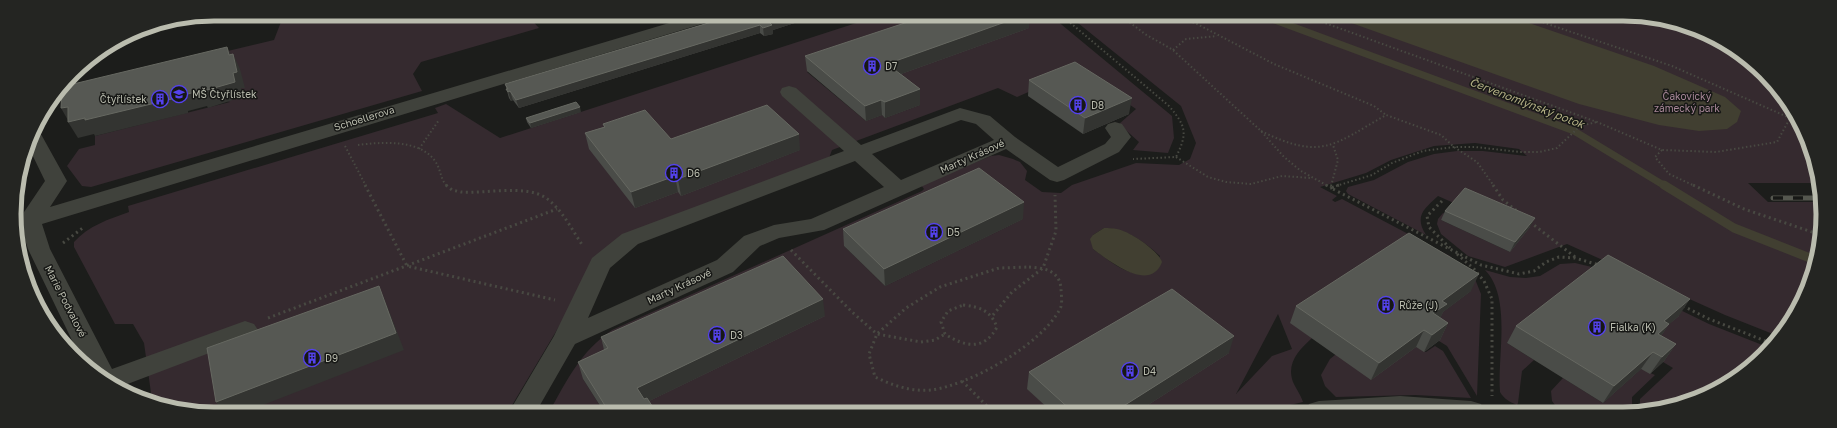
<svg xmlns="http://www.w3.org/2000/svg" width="1837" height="428" font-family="'Golos Text',sans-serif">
<rect width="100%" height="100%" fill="#1c1d1b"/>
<g fill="#352a2f" fill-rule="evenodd">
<path d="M284,14H526L539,28L421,62L413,74L422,91L91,187L82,186L67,166L79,149L95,145V136L230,102L136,73L274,40Z"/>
<path d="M881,15H971L807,72L866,121L882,115L885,118L920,105L887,79L1008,15H1050L1172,116L1174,138L1168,153L1133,150L1139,142L1119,124L1136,109L1079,70L1017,97L998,88L832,150L829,158L601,256L508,412H188L168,406V402L160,403L152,400L144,343L133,324H115L74,247V242C88,226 109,219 129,212L128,206L438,113L435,108L446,104L500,138ZM800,150L682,195L678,192L674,155Z"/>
<path d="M1068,15L1649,16L1723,41L1782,92L1816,162L1818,183H1748L1768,202H1819L1821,240L1802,303L1778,336L1725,315L1567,244L1505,267L1468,256L1441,234L1437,224L1438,219L1443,213L1446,214L1441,220L1510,252L1456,204L1438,196C1424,209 1414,216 1426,235L1348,194L1346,191L1348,187L1374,180L1408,162L1434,154L1457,151H1483L1527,156L1519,149L1475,143L1434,146L1391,160L1366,173L1320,187L1337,196L1332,200L1335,202L1342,199L1450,256L1475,279L1481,294L1477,396L1447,346L1439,341L1435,318L1471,291L1291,323L1312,338C1299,350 1286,363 1293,382C1296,389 1301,395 1303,402L1260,412H1137L1028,389L1052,412H646L583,379L604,412H549C568,379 580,352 612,330L922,191L924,189L921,185L991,156L999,155L1013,159L1020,162L1027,171L1025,180L1042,192L1061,193L1072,185L1136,163L1179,165L1190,159L1196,143L1181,106ZM1023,219L885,286L844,246V245ZM1104,228C1125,228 1145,242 1160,256L1149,274C1124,275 1113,263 1093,249V235ZM1278,314L1292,349L1272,356L1236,394Z"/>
<path d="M1575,263L1592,267L1709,324L1770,348L1764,356L1711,393L1649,412H1640V399L1673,368L1663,362L1507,343L1534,360L1522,371L1518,403L1517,405C1510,402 1504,399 1500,392C1497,356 1512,298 1485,270L1510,277L1526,278L1540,276L1560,264Z"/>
<path d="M1435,346L1443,351L1471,398L1415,395L1336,397L1325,386L1321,375L1330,359L1335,355L1416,347L1426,352Z"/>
<path d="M1641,369L1655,375L1632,397V412H1560L1552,401L1551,391L1563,378L1603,403Z"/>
</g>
<g fill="#413f31">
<path d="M1329,15L1509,16L1654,66L1725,97L1741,111L1737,122L1727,129L1699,131L1659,125L1579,104Z"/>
<path d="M1104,228C1108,228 1113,228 1117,229C1129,231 1158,250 1162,262C1150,294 1108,260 1093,249L1090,239L1093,235Z"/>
</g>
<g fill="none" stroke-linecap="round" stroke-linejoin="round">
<path stroke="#413f31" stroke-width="7" d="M1261,15L1574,131L1665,186"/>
<path stroke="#413f31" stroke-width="9" d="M1664,185L1734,228L1815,260"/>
<g stroke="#484942" stroke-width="2" stroke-dasharray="1.5 2.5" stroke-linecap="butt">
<path d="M1061,15L1169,106C1186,126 1188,133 1176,157L1133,159"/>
<path d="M1120,15L1145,34L1173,50L1261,131L1284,157L1301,171L1328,186"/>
<path d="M1174,15L1197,24L1274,64L1374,106L1386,115"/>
<path d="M1303,15L1597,122L1662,150L1716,152L1777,142L1790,118"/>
<path d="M1524,16L1672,66L1790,118L1794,117"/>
<path d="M1173,50L1186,39L1217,36"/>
<path d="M1261,131C1322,161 1333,145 1386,115L1441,135L1454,147L1477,162L1494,186"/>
<path d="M358,145C381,142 420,139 435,161C441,169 440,179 447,186"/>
<path d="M345,146L366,186"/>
<path d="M419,149L439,120"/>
<path d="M1662,150L1655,157L1669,174L1695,186"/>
<path d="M1176,157L1208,177L1226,182L1251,184L1282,176L1311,178"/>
<path d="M1331,186L1338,160L1333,145"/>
<path d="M1336,186L1372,175L1392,163L1423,151L1454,147H1475L1520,152H1539L1557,148L1580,126L1597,122"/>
</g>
<g stroke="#484942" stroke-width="3" stroke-dasharray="2 3.5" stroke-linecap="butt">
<path d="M365,185L407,266L555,300"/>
<path d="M446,185L452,190L461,192C485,194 525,184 546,198C562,209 572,230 583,246"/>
<path d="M1326,185L1331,188L1332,185"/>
<path d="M1339,185L1331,188L1481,265L1519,274L1534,271L1546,262L1559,257L1575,258L1599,265"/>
<path d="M1493,185L1503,200L1517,211"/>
<path d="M1693,185L1744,209L1821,235"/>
<path d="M1442,201L1427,216L1429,227L1450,248"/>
<path d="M1530,222L1575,257"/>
<path d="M63,243L84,227"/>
<path d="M791,250L852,312L877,334L921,342L935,340L945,334"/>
<path d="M1457,254L1474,269L1484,281L1492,299V396"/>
<path d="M1029,267C1044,268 1059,270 1061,288C1061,294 1063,303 1060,309C1041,345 970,385 931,390C911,392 892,385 875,377L869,354L877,334L906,308L940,287L999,268Z"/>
<path d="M963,305C980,307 990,310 997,327C984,351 965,347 945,334L941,322L948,311Z"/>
<path d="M1683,306L1709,319L1773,344"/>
<path d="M993,315L1012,292L1043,268L1056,231L1055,195"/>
<path d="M268,318L557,209"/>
<path d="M962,381L993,412"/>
</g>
<g fill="#40423c" fill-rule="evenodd">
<path d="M696,15H720L718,19L42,224L50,249L112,369L245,321L254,324L258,330L254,336L117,388L81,359L28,249L22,230L17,231L16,217L22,215L45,181L29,148L33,130L39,132L42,136L67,181L50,207Z"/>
<path d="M789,86L796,88L861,145L960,108L990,116L1015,137L1058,167L1105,144L1111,137L1105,128L1108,124L1115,122L1122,124L1131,137L1119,152L1064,180L1057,182L1050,180L1006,149L824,230L779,238L760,246L733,272L575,344L536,412H509L554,336L592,258L622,234L844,151L782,96L780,92L782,88ZM961,120L976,124L994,140L901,180L872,154ZM855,161L884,187L811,219L774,225L744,236L717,260L588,318L610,268L638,244Z"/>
<path d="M1400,396L1471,401L1481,404L1485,412H1305L1309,404L1319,401Z"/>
</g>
<g stroke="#55574f" stroke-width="5">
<path id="rail" d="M1773,198H1819"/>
</g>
<use href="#rail" stroke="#171816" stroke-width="3.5" stroke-dasharray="10" stroke-linecap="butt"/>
</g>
<g fill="#4a4c48">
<path d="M735,15H819L773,30V34L764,36L760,33L519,108L513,100L511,101L509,98L505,84Z"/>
<path d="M1029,28L901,74L920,89V105L885,118L882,115L866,121L807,71L805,56Z"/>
<path d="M1029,80L1129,114L1083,134L1028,96Z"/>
<path d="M581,112L531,128L527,122L526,118Z"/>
<path d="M603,124L671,139L800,150L681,196L678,192L635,208L589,149L585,133L604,127Z"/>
<path d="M1445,211L1530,227L1510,252L1441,220Z"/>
<path d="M1023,219L885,286L844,246L843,229Z"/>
<path d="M1471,291L1443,312L1440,318L1448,323L1440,340L1424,352L1416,347L1371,380L1290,323L1296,306Z"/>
<path d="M825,316L649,401L656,412H604L583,379L578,362L604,350L601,337Z"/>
<path d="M1679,316L1669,324L1661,336L1676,344L1664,361L1650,374L1641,369L1603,403L1507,343L1516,326Z"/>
<path d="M1229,353L1137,412H1052L1027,389L1029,372Z"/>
</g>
<g fill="#333431">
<path d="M792,15H819L773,30V34L764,36L763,28L769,22Z"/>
<path d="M1025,15H1030L1029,28L887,79V64Z"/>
<path d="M760,25V33L519,108L516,100Z"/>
<path d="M227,47L235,62L229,55Z"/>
<path d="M233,54L240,69L245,88H241L242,97L208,108L207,106L188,111V113L95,136L94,134L78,138L68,122H69L61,108L68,107L179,96L233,73Z"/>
<path d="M920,89V105L885,118V102Z"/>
<path d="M510,91L513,100L511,101L508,92Z"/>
<path d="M1132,98L1129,114L1083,134L1085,118Z"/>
<path d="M881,100L882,115L866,121L865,106Z"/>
<path d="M580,107L581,112L531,128L530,123Z"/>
<path d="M799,134L800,150L681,196L678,179Z"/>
<path d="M675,176L678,192L635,208L631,192Z"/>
<path d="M1024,202L1023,219L885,286L884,269Z"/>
<path d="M1535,218L1530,227L1510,252L1515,242Z"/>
<path d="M1479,274L1471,291L1443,312L1439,321L1433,313L1442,301Z"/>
<path d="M379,286L386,303L404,350L245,412H223L216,402Z"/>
<path d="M823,299L825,316L641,405L637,388Z"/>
<path d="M1690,299L1679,316L1667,326L1669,324L1658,341L1647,351L1664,321Z"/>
<path d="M1448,323L1440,340L1424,352L1432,335Z"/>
<path d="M1424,330L1416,347L1371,380L1379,363Z"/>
<path d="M1234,336L1229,353L1137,412H1114Z"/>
<path d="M1676,344L1664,361L1650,374L1662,357Z"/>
<path d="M1653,352L1641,369L1603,403L1614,386Z"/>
</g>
<g fill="#565853" stroke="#666861">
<path d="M735,15H792L769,22L772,25L763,28L760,25L516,100L510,91L508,92L506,89H508L505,84Z"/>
<path d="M929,15H1025L887,64L920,89L885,102L881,100L865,106L805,56Z"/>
<path d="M227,47L229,55L233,54L237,72L233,73L235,82L200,92V91L179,96L180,97L85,120V118L68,122V107L61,108L62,90L65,86Z"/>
<path d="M1075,62L1132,98L1085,118L1029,80Z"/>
<path d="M576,102L580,107L530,123L526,118Z"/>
<path d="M767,105L799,134L678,179L675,176L631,192L585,133L605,127L603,124L645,110L671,139Z"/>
<path d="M979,168L1024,202L884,269L843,229Z"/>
<path d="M1465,188L1535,218L1515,242L1445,211Z"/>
<path d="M1409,233L1479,274L1442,301L1447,304L1433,313L1448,323L1432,335L1424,330L1379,363L1296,306Z"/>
<path d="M1608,255L1690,299L1664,321L1669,324L1658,334L1676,344L1662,357L1653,352L1614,386L1516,326Z"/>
<path d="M783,256L823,299L637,388L644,399L647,398L656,412H609L578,362L608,348L601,337Z"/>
<path d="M379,286L396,333L216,402L207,348Z"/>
<path d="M1172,289L1234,336L1114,412H1073L1029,372Z"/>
<path d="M672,407L676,412H662Z"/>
</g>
<defs>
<g id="building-ring" transform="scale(0.9)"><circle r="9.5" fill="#171816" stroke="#5442ed" stroke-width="1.5"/><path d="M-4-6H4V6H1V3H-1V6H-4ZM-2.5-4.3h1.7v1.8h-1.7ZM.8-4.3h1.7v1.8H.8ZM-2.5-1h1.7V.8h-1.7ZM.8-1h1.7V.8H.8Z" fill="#5442ed"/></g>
<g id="school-ring" transform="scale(0.9)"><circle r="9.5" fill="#171816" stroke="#5442ed" stroke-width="1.5"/><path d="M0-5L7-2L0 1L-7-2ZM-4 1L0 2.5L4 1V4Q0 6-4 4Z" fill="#5442ed"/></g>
</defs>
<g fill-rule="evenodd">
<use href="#building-ring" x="872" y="66"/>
<use href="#school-ring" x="179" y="94"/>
<use href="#building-ring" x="160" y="99"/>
<use href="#building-ring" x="1078" y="105"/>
<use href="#building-ring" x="674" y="173"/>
<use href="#building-ring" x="934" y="232"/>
<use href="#building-ring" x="1386" y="305"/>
<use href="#building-ring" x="1597" y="327"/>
<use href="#building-ring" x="717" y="335"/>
<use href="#building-ring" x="312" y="358"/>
<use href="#building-ring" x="1130" y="371"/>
</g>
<g text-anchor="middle" stroke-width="3" stroke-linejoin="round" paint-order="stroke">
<g font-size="10" fill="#babcae" stroke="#171816" text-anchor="start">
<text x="885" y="70">D7</text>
<text x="192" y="98">MŠ Čtyřlístek</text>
<text x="147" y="103" text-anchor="end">Čtyřlístek</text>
<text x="1091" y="109">D8</text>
<text x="687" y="177">D6</text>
<text x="947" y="236">D5</text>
<text x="1399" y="309">Růže (J)</text>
<text x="1610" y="331">Fialka (K)</text>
<text x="730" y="339">D3</text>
<text x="325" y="362">D9</text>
<text x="1143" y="375">D4</text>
</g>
<g font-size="10" fill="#a68696" stroke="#171816">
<text x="1687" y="100">Čakovický<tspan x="1687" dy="12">zámecký park</tspan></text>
</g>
<g font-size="10" fill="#babcae" stroke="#171816">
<text transform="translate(364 118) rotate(-17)" y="4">Schoellerova</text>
<text transform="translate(972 156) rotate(-24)" y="4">Marty Krásové</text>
<text transform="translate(679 286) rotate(-25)" y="4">Marty Krásové</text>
<text transform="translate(66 301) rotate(63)" y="4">Marie Podvalové</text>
</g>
<g font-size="11" font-style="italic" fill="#b5b186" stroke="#171816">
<text transform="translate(1527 103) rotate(21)" y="4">Červenomlýnský potok</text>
</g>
</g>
<path d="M0 0H1837V428H0ZM214 21H1623A193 193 0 0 1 1816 214V214A193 193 0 0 1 1623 407H214A193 193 0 0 1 21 214V214A193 193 0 0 1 214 21Z" fill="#242522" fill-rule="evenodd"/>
<path fill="none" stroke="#babcae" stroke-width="5" d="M214 21H1623A193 193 0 0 1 1816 214V214A193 193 0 0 1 1623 407H214A193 193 0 0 1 21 214V214A193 193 0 0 1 214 21Z"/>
</svg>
